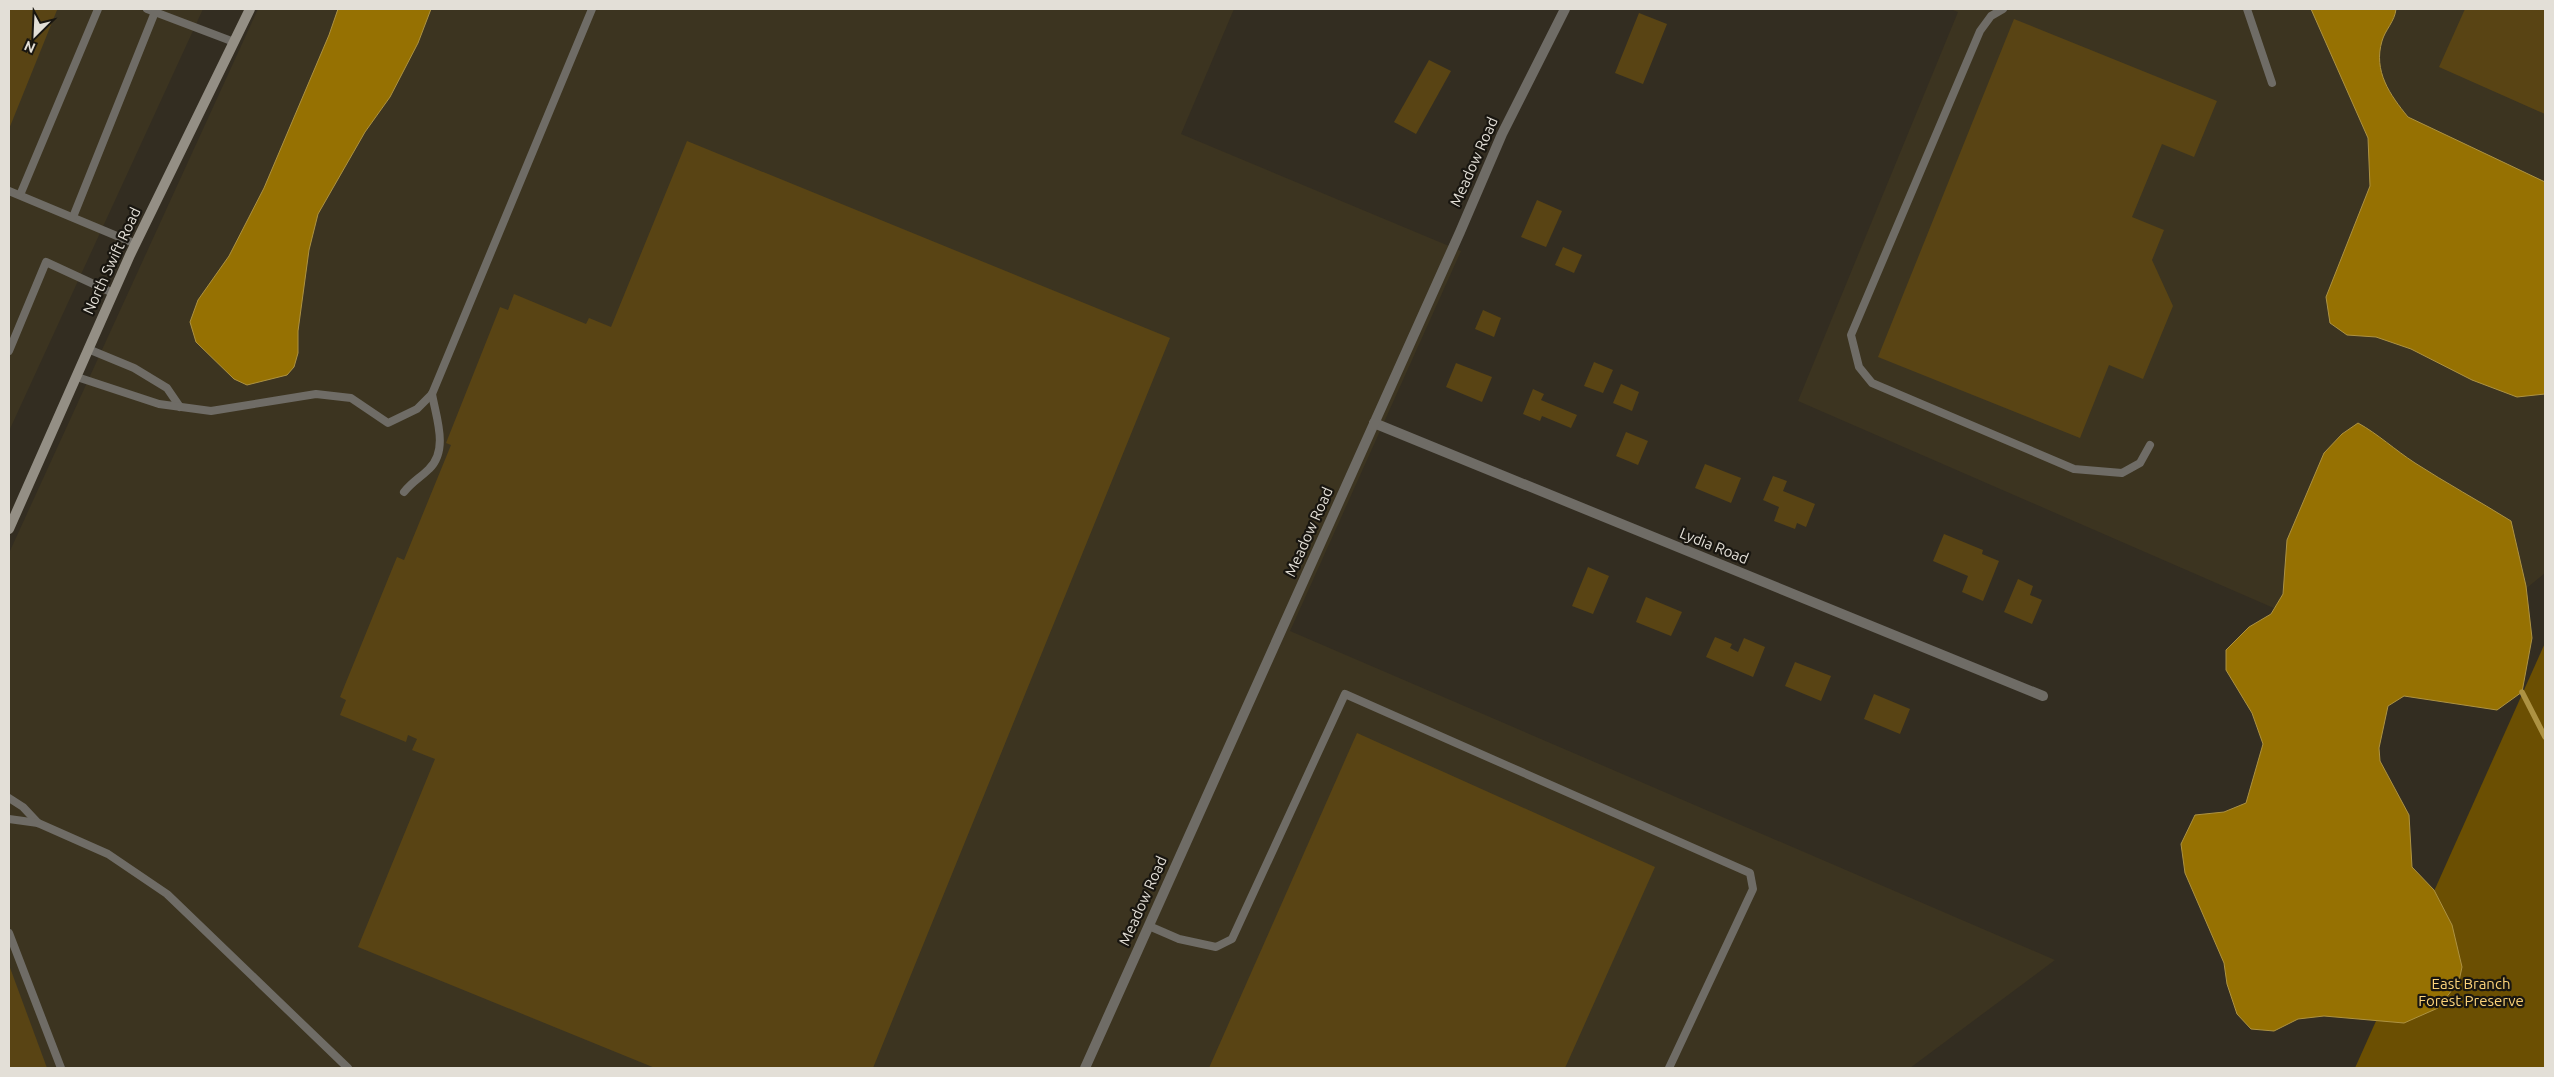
<svg xmlns="http://www.w3.org/2000/svg" width="2554" height="1077" font-family="Ubuntu,sans-serif">
<rect width="100%" height="100%" fill="#332d21"/>
<g fill="#3c3420">
<path d="M9,9H203L9,431Z"/>
<path d="M258,9H1234L1181,134L1461,251L1290,631L2055,960L1910,1068H9V553Z"/>
<path d="M1950,9H2545V573L2423,673L1798,401L1958,12Z"/>
</g>
<path fill="#6b4f02" d="M2545,643V1068H2355Z"/>
<g fill="#967102" stroke="#ad9242">
<path d="M338,9H431L418,43L390,97L365,132L318,214L309,250L298,331V353L294,367L287,375L247,385L234,379L196,342L190,322L198,300L229,256L264,188L329,35Z"/>
<path d="M2311,9H2396C2395,21 2385,30 2382,41C2373,71 2390,95 2408,117L2545,182V394L2517,397L2472,380L2411,349L2376,337L2347,335L2330,323L2326,297L2370,186L2368,138Z"/>
<path d="M2358,423C2378,434 2395,450 2415,463C2446,483 2479,501 2511,521L2526,586L2532,638L2522,692L2497,710L2404,696L2388,706L2379,748L2380,761L2409,815L2412,867L2434,890L2452,925L2462,967L2459,981L2438,1008L2404,1023L2324,1016L2298,1019L2274,1031L2251,1029L2237,1014L2227,984L2224,963L2185,873L2181,844L2195,815L2224,812L2246,803L2263,744L2252,713L2226,670V650L2249,627L2271,614L2283,594L2287,540L2324,453L2342,434Z"/>
</g>
<g fill="none" stroke-linecap="round" stroke-linejoin="round">
<path stroke="#ad9242" stroke-width="5.5" d="M2522,692L2545,737"/>
</g>
<g fill="#594414">
<path d="M9,9L57,10L9,129Z"/>
<path d="M2465,9H2545V114L2439,67Z"/>
<path d="M1639,13L1667,24L1643,84L1615,73Z"/>
<path d="M2014,19L2217,101L2194,157L2162,144L2132,217L2164,230L2152,260L2173,306L2143,379L2109,365L2080,438L1878,357Z"/>
<path d="M1429,60L1451,71L1416,134L1394,122Z"/>
<path d="M687,141L1170,338L873,1068H655L358,947L435,759L412,750L417,739L408,735L406,742L340,715L346,700L340,697L397,557L404,560L451,445L446,443L500,307L508,310L514,294L586,324L589,318L611,327Z"/>
<path d="M1537,200L1562,211L1546,247L1521,237Z"/>
<path d="M1563,247L1582,255L1574,273L1555,265Z"/>
<path d="M1483,310L1501,318L1494,337L1475,329Z"/>
<path d="M1594,362L1613,370L1603,393L1584,386Z"/>
<path d="M1456,363L1492,377L1482,402L1446,387Z"/>
<path d="M1621,384L1639,392L1632,411L1613,403Z"/>
<path d="M1533,389L1544,394L1541,400L1577,415L1571,428L1542,416L1540,421L1523,414Z"/>
<path d="M1626,432L1648,441L1638,465L1616,456Z"/>
<path d="M1705,464L1741,478L1731,503L1695,488Z"/>
<path d="M1773,476L1787,481L1783,491L1815,504L1806,527L1797,523L1795,529L1774,521L1779,507L1763,500Z"/>
<path d="M1944,534L1983,550L1982,554L1999,561L1983,601L1962,592L1968,576L1933,561Z"/>
<path d="M1588,567L1609,576L1593,614L1572,606Z"/>
<path d="M2018,579L2033,586L2030,595L2042,600L2032,624L2004,612Z"/>
<path d="M1646,597L1682,612L1671,636L1636,622Z"/>
<path d="M1715,637L1732,644L1730,648L1738,652L1744,638L1765,647L1753,677L1706,657Z"/>
<path d="M1795,662L1831,676L1821,701L1785,686Z"/>
<path d="M1874,694L1910,709L1900,734L1864,719Z"/>
<path d="M1357,733L1655,867L1565,1068H1209Z"/>
<path d="M9,965L47,1068H9Z"/>
</g>
<g fill="none" stroke-linecap="round" stroke-linejoin="round">
<g stroke="#6f6c66" stroke-width="8">
<path d="M147,9L234,42"/>
<path d="M2003,9L1991,16L1980,31L1851,335L1859,367L1872,383L2074,469L2122,473L2140,463L2150,445"/>
<path d="M2247,9L2272,83"/>
<path d="M9,191L136,244"/>
<path d="M20,195L98,9"/>
<path d="M73,217L155,12"/>
<path d="M88,349L134,368L167,388L180,407"/>
<path d="M9,351L46,262L113,293"/>
<path d="M77,377L159,404L211,411L316,394L351,398L388,423L417,409L432,394L592,9"/>
<path d="M404,492C413,481 420,478 429,469C449,450 436,417 432,394"/>
<path d="M9,798L23,807L38,823"/>
<path d="M9,819L38,823L108,854L167,894L348,1068"/>
<path d="M1149,926L1179,939L1216,947L1232,939L1345,694L1750,873L1753,889L1669,1068"/>
<path d="M9,933L61,1068"/>
</g>
<g stroke="#6f6c66" stroke-width="10">
<path d="M1374,423L2043,696"/>
<path d="M1085,1068L1460,232L1502,134L1565,9"/>
</g>
<path stroke="#948f85" stroke-width="10" d="M9,529L130,255L250,9"/>
</g>
<g text-anchor="middle" stroke-width="4.5" stroke-linejoin="round" paint-order="stroke">
<g font-size="15" fill="#e3dfd7" stroke="#191610">
<text transform="translate(1474 162) rotate(-66)" y="5">Meadow Road</text>
<text transform="translate(112 261) rotate(-65)" y="5">North Swift Road</text>
<text transform="translate(1309 532) rotate(-66)" y="5">Meadow Road</text>
<text transform="translate(1714 546) rotate(22)" y="5">Lydia Road</text>
<text transform="translate(1143 901) rotate(-66)" y="5">Meadow Road</text>
</g>
<g font-size="15" fill="#fcd37a" stroke="#191610">
<text x="2471" y="989">East Branch<tspan x="2471" dy="17">Forest Preserve</tspan></text>
</g>
</g>
<rect width="2554" height="1077" fill="none" stroke="#e3dfd7" stroke-width="20"/>
<g transform="translate(35 35) rotate(204)" stroke="#191610" stroke-width="4" paint-order="stroke">
<path d="M0-4L9 19L0 12L-9 19Z" fill="#e3dfd7"/>
<text y="-8" font-size="14" font-weight="bold" text-anchor="middle" fill="#e3dfd7">N</text>
</g>
</svg>
